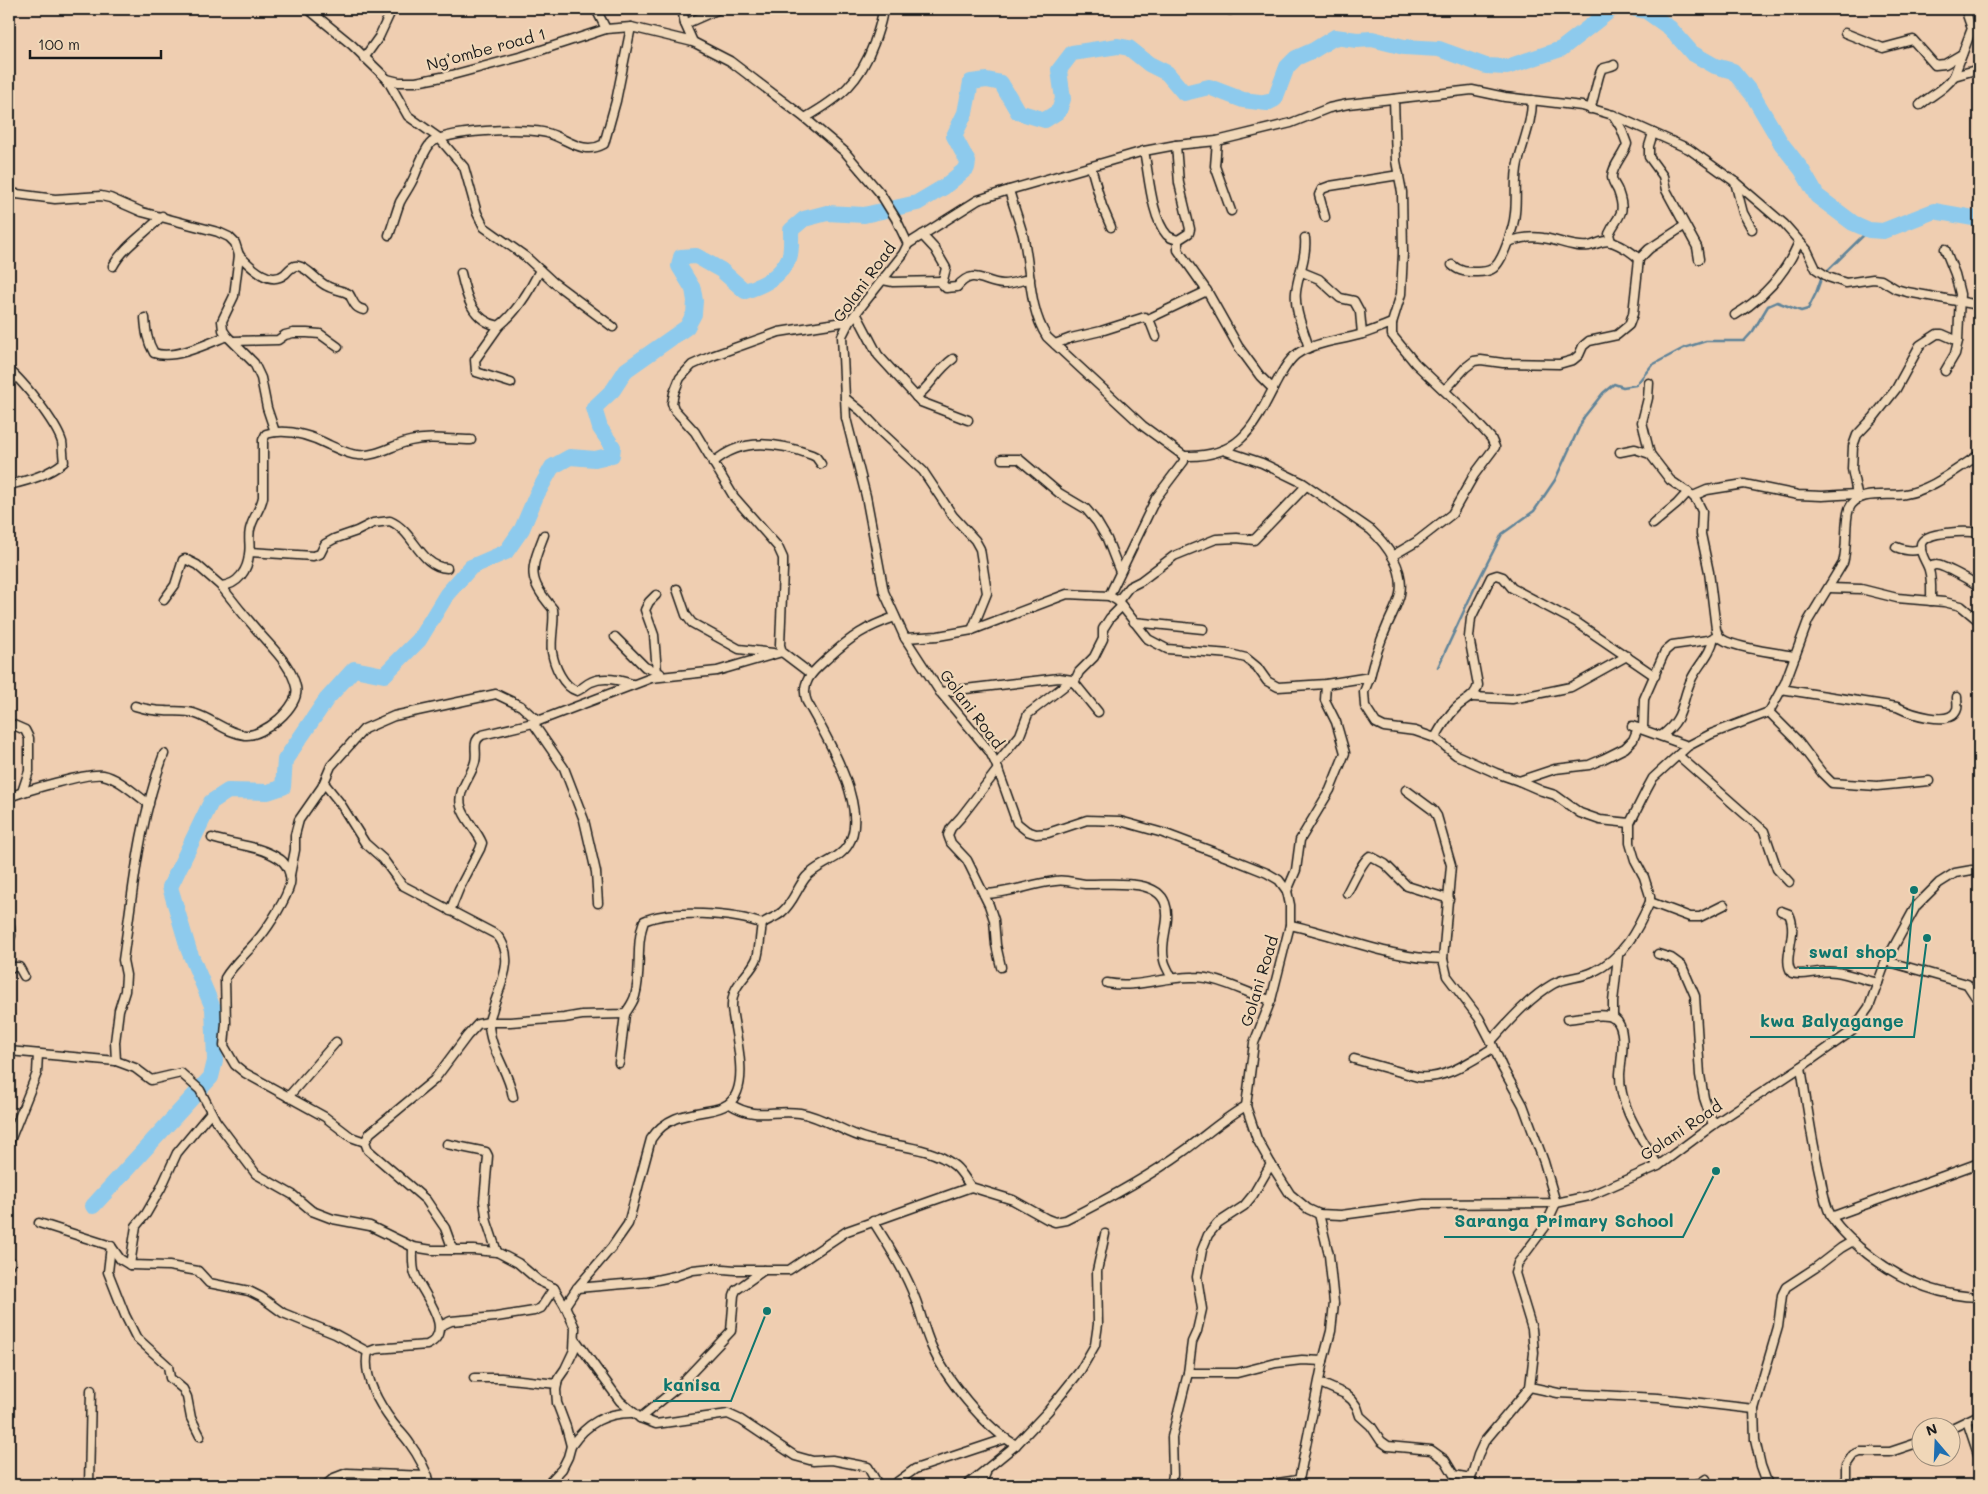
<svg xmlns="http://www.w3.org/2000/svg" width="1988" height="1494" font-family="Mali,sans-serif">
<rect width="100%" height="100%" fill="#efceb1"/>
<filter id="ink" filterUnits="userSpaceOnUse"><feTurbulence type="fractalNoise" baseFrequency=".02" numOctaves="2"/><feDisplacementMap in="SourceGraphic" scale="10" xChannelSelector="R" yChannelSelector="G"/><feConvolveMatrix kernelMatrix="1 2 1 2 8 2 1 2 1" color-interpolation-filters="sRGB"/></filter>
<g filter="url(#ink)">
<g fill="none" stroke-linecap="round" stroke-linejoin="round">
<path stroke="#608499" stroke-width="2.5" d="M1438,667L1475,587L1502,534L1534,511L1555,480L1584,417L1603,393L1614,384L1623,387L1636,385L1652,365L1684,348L1706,341H1744L1753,331L1768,306L1777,302L1801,311L1808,309L1816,293L1822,276L1869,230"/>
<g stroke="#8dcaed" stroke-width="16">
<path d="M1636,9L1646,11L1670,28L1692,53L1715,66L1733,71L1752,94L1781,143L1802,170L1817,196L1853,223L1869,230L1883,231L1934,211L1979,219"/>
<path d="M93,1206L211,1077L215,1061L213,1008L189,951L170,887L211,802L228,791L268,792L283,787L285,760L326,700L354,669L384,675L419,640L447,594L471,567L506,552L522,529L536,496L552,467L570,457L595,459L612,455L613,447L600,428L594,408L613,390L626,370L687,327L694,314L695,301L693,289L679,266L681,257L696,256L721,270L745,291C764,285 780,277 789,258C792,251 791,238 791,230L804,219L827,213L864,215L917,203L944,187L967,168L968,162L954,136L965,113L971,82L987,80L1001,83L1018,112L1045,120L1059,111L1063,99L1059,70L1072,53L1118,46L1129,48L1149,64L1167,73L1184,93L1209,87L1243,100L1267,103L1275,99L1287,67L1296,58L1314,50L1335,37L1357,40L1372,39L1404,47L1439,49L1486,66L1507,67L1561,49L1612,9"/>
</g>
<g stroke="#1c1c1c" stroke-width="11">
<g id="street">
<path d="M308,9L352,45L387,79L399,82H416L452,75L523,56L606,29L631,27L693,42L730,61L751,77L805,118L845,152L880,193L896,219L908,244L903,254L849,322L842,336L846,418L866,496L884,592L905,638L940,692L990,752L996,764L1017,823L1027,831L1036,834L1048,833L1087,820L1120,821L1163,833L1227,857L1267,873L1279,880L1287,891L1290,905V925L1271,1000L1254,1043L1246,1106L1257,1139L1271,1164L1290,1194L1308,1209L1319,1214L1341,1215L1424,1204L1556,1203L1589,1196L1658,1166L1713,1125L1801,1067L1852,1031L1869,1007L1886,961L1916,906L1939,883L1955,873L1972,870L1979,873"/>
<path d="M596,9L606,29"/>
<path d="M682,9L685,24L693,42"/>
<path d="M1965,9L1972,29H1977"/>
<path d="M1230,10V9"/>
<path d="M685,24L719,9"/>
<path d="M1845,33L1883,48L1913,40L1935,65L1945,64L1962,54"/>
<path d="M364,58L379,37L392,9"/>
<path d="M1954,76L1971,31L1974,30L1979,35"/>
<path d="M387,79L408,116L439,138L464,167L477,213L484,227L526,257L553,282L613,327"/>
<path d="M1920,105C1931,95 1946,89 1954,76L1979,69"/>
<path d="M1590,109C1594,101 1598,73 1602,69C1605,67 1611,67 1614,65"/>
<path d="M805,118C840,98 860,82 874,43C878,31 882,21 883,9"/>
<path d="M1653,133L1649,146V157L1663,176L1666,190L1697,247L1699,259"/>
<path d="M1217,141L1215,166L1231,211"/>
<path d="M1176,145L1179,183L1190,229L1189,233L1178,240V250L1207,291L1238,346L1260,376L1273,389"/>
<path d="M1144,151C1149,174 1151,217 1167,235C1170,238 1174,239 1178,240"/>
<path d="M1091,167L1102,206L1111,227"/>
<path d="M1735,182L1743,213L1752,229"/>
<path d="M1009,190C1013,205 1019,220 1023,235C1031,269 1028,308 1047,337L1143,426L1184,456V461L1156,498L1109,596"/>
<path d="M9,193L55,199L101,196L110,198L142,212L218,232L229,237L235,243L239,255L234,296L222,321L223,330L227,336L254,363L261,378L267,408L275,432"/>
<path d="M1325,217L1319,195L1322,189L1330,186L1399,175"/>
<path d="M389,235C393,224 396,213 400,202C405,193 411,185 415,175C419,165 423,153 430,144C442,130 527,127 547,133C567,138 582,156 604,144L616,101L631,27"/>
<path d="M922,235L935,249L946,268L942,284L946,288L957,287C973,267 983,283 1003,284C1011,284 1022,280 1030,279"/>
<path d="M1305,238C1307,257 1298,274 1296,292C1294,310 1304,331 1309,348"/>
<path d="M1508,242C1519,238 1531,236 1543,238C1559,240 1573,248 1589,246C1598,244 1604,239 1612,242C1622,246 1631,251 1639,259"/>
<path d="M1611,242L1609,234C1618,214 1627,216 1618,191C1616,186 1612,182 1612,177C1612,166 1624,155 1627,144L1621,128L1613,115"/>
<path d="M908,244L978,200L1009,190L1144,151L1176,145L1217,141L1291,123L1329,108L1348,104L1472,90L1505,97L1582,106L1613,115L1689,149L1735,182L1784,224L1807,250L1816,269L1828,277L1846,283L1873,279L1881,280L1896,289L1907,292L1979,305"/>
<path d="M239,255C250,266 269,287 285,274C289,270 292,265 298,266C309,268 317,282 327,286C334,290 342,290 349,294C354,302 354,308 364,310"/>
<path d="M1452,265C1460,272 1467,272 1477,272C1482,272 1487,272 1492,269C1503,263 1514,226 1515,213C1517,197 1514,180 1518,163C1523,141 1532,123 1532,100"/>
<path d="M113,266C124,246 146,233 162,216"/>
<path d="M1302,272L1319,279L1340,298L1354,301L1360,312L1362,334"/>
<path d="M461,273C466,296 472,321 499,326C517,312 530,290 540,270"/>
<path d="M883,280L893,282L942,281"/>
<path d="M856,313L878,355L921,402L968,420"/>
<path d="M1735,315C1764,298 1786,272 1799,242"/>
<path d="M145,318C146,331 147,341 154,353C174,360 207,344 227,336"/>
<path d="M1148,319L1207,291"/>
<path d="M499,326L475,360L476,372L511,383"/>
<path d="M234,341L278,340L285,335L293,333H307L320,334L338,347"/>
<path d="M1055,344L1071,338L1101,331L1145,317L1151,324L1156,337"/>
<path d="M9,370C24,382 56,423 62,442C63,448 63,456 64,462C48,475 30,480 9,485"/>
<path d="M1945,371L1955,354L1958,341L1960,294L1955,274L1945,249"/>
<path d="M1649,383L1648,398L1642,422L1650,454"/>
<path d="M1445,390L1465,368L1474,361L1481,360L1503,363L1559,364L1573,360L1579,355L1583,346L1589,341L1617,335L1629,325L1633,314L1639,259L1649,249L1684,226"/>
<path d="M916,397C931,386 937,370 953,359"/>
<path d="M845,398L861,411L880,431L923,471L953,516L975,540L980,549L987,593L972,630"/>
<path d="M1620,452L1635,449L1650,454L1670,480L1693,496L1697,501L1702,511L1701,534L1709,572L1716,629C1717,633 1718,636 1722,639C1735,648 1777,653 1795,656"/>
<path d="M1184,456C1240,458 1253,428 1275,385C1281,374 1288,360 1297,354C1312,343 1342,340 1359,335C1370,332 1381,327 1392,323"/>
<path d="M1002,459H1019L1059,493L1086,509L1097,522L1107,539L1120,572"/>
<path d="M713,463C742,436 779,443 812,455L816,457L821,464"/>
<path d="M1693,496L1707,490L1744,484L1798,495L1822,496L1856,494"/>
<path d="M1858,499L1852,469L1853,446L1857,435L1874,417L1896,389L1920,345L1937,334H1942L1958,341"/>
<path d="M1653,524L1677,504L1688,492"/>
<path d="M544,535C530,571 527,578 553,609C555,623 550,638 552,652C554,665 563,687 577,691C582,689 586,684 591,682C604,676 620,680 632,684"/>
<path d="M1896,547C1904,550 1914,553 1921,548"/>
<path d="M250,552L313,556L320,554L325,544L334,539L357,531L373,523L390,521C414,531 420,567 447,568"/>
<path d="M1392,556L1416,542L1452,514L1474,475L1495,447L1491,438L1470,415L1415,363L1392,335V323L1401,294L1403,253L1402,192L1396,161L1394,99"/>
<path d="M1929,568C1932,566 1932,565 1936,565C1943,565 1974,582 1979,587"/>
<path d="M1829,588L1861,589L1897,598L1944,602L1961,606L1979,621"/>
<path d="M677,589L686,615L692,623L739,649L773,653"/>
<path d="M656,595L649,602L645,610L654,635L657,672"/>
<path d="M164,600L175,585L183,560L185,559L197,565L221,586C238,585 248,570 249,554C251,544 247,536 251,526C254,516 261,508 263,497V440L266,434C287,428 311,436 329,445C338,449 349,455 358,455C377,457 392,445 410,441C430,436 450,440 471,440"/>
<path d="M1118,601L1129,587L1141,581L1174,556L1216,539L1237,538L1254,540L1306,486"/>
<path d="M1931,601C1931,591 1932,580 1929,570C1927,562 1919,554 1921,544C1924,531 1968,531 1979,533"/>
<path d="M1134,622L1203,629"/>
<path d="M615,637L645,667L660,673"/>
<path d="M905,638L938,636L972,630L1067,594L1109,596L1118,601L1148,639L1167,649L1230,654L1246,658L1257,667L1267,681L1278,687L1326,684L1370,677C1374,659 1380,642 1387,626C1391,616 1398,604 1400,594C1405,569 1387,545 1371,530L1303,483L1262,463L1223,450"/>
<path d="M811,674L782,652L780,645L783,570V558L778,547L734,497L695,432L674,409L672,403L674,393L680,378L692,365L712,356L779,332L849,321"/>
<path d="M1370,677L1364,692L1365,706L1376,723L1384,727L1415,731L1435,738L1456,755L1496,773L1519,781L1555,769L1589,765L1603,759L1625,748L1633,740L1638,728"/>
<path d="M1074,683L1079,672L1094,657L1103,639V629L1110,618L1122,606"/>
<path d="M1781,689L1897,707C1909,713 1951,728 1957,709C1958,706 1957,701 1957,697"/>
<path d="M940,692L1059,678L1072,680L1098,712"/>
<path d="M1473,697L1512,699L1571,687L1627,656"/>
<path d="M135,706C145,709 155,711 165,711C175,712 186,710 196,714C212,719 227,733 245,735C263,737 301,706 296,687C292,667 275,651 262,636C248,620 234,603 221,586"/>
<path d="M1769,712L1797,740L1822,773L1832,783L1877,786L1929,781"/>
<path d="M9,723L25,730L29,738V771L22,792"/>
<path d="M533,723L564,768L584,820L596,872L598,903"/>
<path d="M1632,726L1688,746"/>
<path d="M1643,729L1644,699L1665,651L1672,645L1708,640L1718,636"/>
<path d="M1661,736C1686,718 1680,702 1692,678C1699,664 1711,654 1714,637"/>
<path d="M1435,738C1441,727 1447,717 1456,708C1465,699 1475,698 1478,685L1469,637L1471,618L1491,577L1497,575L1503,577L1512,588L1576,622L1655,676"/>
<path d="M1679,756L1764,831L1777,869L1789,882"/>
<path d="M996,764L1020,735L1028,714L1072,680"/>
<path d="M998,769L961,817L951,828L948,835L951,843L967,860L989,905L994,920L996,945L1001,967"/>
<path d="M1519,781L1542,791L1555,795L1580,813L1600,820L1630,823"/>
<path d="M324,783L340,803L365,843L383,859L402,885L497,935C516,957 501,983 493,1008C492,1013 489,1018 489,1023C489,1049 509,1071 513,1097"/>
<path d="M1406,790L1433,810L1437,816L1451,865L1443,959L1447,976L1479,1018L1491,1041L1502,1067L1523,1105L1544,1162L1556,1203L1545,1227L1518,1263L1515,1273L1532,1329L1534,1353L1530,1387L1484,1442L1478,1455L1471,1478L1472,1485"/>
<path d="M9,797C25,791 88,772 103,775C119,778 136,795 149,804"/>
<path d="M212,838C234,845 258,845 278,858C286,862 292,874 290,884C287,898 269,926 260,937C249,951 234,963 225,978L226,1023L224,1046L235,1065L245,1073L325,1117L351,1137L365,1142"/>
<path d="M290,875L295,850V835L299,820L322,787L331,766L364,729L394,716L496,694L521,706L532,716L540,720"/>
<path d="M1287,891L1296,870L1300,840L1330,790L1345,753L1336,722L1325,700L1326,684"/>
<path d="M1347,893C1352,884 1362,861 1370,856L1385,864L1407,886L1449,899"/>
<path d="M984,894C1011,893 1030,884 1055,881C1066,879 1074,883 1085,884C1106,885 1156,877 1165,903C1172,921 1159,941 1164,960C1165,966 1169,971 1171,977"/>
<path d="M1650,902L1690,917H1700L1724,905"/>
<path d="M450,911L459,889L480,849L482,843C477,830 464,819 461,806C457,790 471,777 475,762C478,751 471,742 482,735L533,723L651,678L717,671L782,652"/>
<path d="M1781,911L1789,914C1799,934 1781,959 1792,973C1804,977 1820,969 1836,972C1850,974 1864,980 1878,983"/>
<path d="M9,920L11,936"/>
<path d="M1290,925C1342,936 1390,959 1443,959"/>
<path d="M1658,954L1671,958L1682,966L1695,996L1700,1075L1704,1098L1713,1125"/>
<path d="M1886,961L1967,984L1979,1002"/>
<path d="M9,967H19L24,976"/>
<path d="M1107,983C1137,989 1164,976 1194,977C1221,977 1246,994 1271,1000"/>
<path d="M1613,1018V1002L1618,956"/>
<path d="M1567,1019C1578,1018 1605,1012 1614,1018C1628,1028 1621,1059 1620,1074C1619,1107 1642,1138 1658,1166"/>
<path d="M1491,1041C1509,1021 1529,998 1553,984C1565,977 1581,978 1593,972C1623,958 1637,931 1650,902V896L1644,877L1635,860L1630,843V823L1647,789L1653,778L1688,746L1711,734L1769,712L1785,683L1808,621L1843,563C1848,547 1844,523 1849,509C1857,489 1889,497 1905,494C1932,490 1956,469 1979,455"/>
<path d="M9,1051L116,1061L135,1068L151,1080L181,1073L200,1090L216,1121L256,1174L293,1195L312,1211L333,1219L370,1226L413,1247L432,1250H474L497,1252L518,1263L539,1281L554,1288L565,1306L575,1328L574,1350L565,1369L558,1379L556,1390L557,1403L566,1427L571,1446L568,1457L562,1469L547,1485"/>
<path d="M1354,1059L1418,1077C1445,1080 1471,1061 1493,1048"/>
<path d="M116,1061L115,1042L119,1010L125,991L126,975L123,960C133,891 139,820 164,754"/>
<path d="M619,1063L625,1014"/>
<path d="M1801,1067C1807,1105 1812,1143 1821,1180C1823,1192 1825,1205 1831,1216C1838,1228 1849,1238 1859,1247C1894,1277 1933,1296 1979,1297"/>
<path d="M288,1097L336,1042"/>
<path d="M730,1104C757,1121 771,1109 800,1113C824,1117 844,1133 868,1139C896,1147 931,1146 955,1166C961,1171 966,1180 971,1187"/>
<path d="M9,1143L37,1073L38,1054"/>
<path d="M447,1144L486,1152L488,1156L484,1201L487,1222L497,1252"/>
<path d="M1831,1217L1979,1163"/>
<path d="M873,1221C888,1245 905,1271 915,1298C921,1313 924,1330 931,1345C945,1378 985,1428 1016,1445"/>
<path d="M39,1223L111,1246L120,1259L130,1265L169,1266L198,1271L209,1283L249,1291L261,1297L283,1313L335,1334L368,1352"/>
<path d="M111,1246L108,1272L125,1315L136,1337L168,1366L170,1378L183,1389L187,1397L191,1418L200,1436"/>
<path d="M413,1247C413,1256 412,1266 415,1274C422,1294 457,1331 427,1345L376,1349L368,1352C362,1376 379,1404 393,1423C398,1430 405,1436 410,1444C419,1456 426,1471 431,1485"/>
<path d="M453,1250L445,1228L426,1200L368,1150L365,1142L370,1133L434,1080L467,1036L478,1024L489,1022H510L564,1018L582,1015L625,1014C628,1009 633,1003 635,996C642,972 635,945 644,921C669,909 736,913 762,924"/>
<path d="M9,1265L11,1262"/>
<path d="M130,1265L136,1226L146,1214L161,1188L177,1153L211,1112"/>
<path d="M577,1288L647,1282L675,1276L693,1270L712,1268L735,1270H789L847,1231L971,1187L1013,1200L1047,1219L1055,1222L1066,1220C1106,1200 1147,1178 1184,1151C1205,1136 1223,1119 1246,1106"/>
<path d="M565,1306L577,1288L612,1247L628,1224L651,1139C665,1118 683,1115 707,1111C714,1110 722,1108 728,1104C752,1087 734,1032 732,1008C731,983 749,977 757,958C760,947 760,935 762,924C768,919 777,917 782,912C793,903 797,888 806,877C818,864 839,860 848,845C871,809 825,734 807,702C799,681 815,670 829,657C852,636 866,627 895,617"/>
<path d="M440,1326L451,1321L496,1317L534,1311L541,1308L554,1288"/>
<path d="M575,1339L620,1401L640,1418L656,1424L728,1414L741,1420L795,1456L813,1461L832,1460L868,1467L878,1485"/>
<path d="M1188,1373H1237L1276,1363L1302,1360L1323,1361"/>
<path d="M474,1378H501L557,1384"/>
<path d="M1320,1383L1345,1394L1352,1400L1357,1407L1360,1416L1371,1426L1381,1441L1388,1446L1431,1450L1445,1460L1454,1475L1471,1478"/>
<path d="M1530,1387L1558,1393L1658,1398L1754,1409"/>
<path d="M640,1418L678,1387L731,1331L734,1295L736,1290L764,1270"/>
<path d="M1967,1421L1979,1457"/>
<path d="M1950,1429L1979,1415"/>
<path d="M571,1446C587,1423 606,1412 634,1413"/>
<path d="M89,1485L91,1390"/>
<path d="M326,1485L334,1478L347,1473L428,1476"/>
<path d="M893,1485L915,1469L1005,1439"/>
<path d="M967,1485L1016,1445L1048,1411L1080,1371L1095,1345L1098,1324L1097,1271L1105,1234"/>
<path d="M981,1485L986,1473"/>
<path d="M1171,1485L1173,1475L1172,1437L1188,1373L1192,1342L1197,1331L1202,1309L1197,1277L1202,1250L1208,1235L1218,1223L1244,1206L1253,1195L1271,1164"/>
<path d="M1264,1485L1298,1480"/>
<path d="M1298,1485L1323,1361L1331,1331L1334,1303L1329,1255L1319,1214"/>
<path d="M1697,1485L1706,1479"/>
<path d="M1768,1485L1761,1466L1755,1440L1754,1409L1778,1327L1782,1295L1786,1287L1815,1268L1841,1248L1853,1241"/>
<path d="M1846,1485V1465L1853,1455L1860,1452H1890L1920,1442"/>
</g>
</g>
<use href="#street" stroke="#f0d7b8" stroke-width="8"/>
</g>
</g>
<g text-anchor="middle" stroke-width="4.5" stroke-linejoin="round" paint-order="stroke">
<g font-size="16" fill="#1c1c1c" stroke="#f0d7b8">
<text transform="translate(486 49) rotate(-15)" y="6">Ng’ombe road 1</text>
<text transform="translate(864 282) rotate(-54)" y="6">Golani Road</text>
<text transform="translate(972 709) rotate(53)" y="6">Golani Road</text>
<text transform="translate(1259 981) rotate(-73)" y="6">Golani Road</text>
<text transform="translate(1681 1130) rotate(-34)" y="6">Golani Road</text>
</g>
</g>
<path fill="none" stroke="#0f766e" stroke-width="2" d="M1914 890L1907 968H1799M1927 938L1914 1037H1750M1716 1171L1683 1237H1444M767 1311L731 1401H653"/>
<g fill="#0f766e" stroke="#f0d7b8" stroke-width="2">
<circle cx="1914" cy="890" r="5"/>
<circle cx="1927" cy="938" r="5"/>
<circle cx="1716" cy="1171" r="5"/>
<circle cx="767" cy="1311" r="5"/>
</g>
<g font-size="18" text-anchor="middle" font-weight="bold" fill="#0f766e" stroke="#f0d7b8" stroke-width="4.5" stroke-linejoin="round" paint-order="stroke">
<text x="1853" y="958">swai shop</text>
<text x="1832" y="1027">kwa Balyagange</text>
<text x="1564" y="1227">Saranga Primary School</text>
<text x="692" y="1391">kanisa</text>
</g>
<rect width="1988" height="1494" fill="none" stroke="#f0d7b8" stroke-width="30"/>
<rect x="15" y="15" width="1958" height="1464" fill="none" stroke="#1c1c1c" stroke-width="2" filter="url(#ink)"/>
<g transform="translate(1936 1442) rotate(341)"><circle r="24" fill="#f0d7b8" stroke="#9b8c7a"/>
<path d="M0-4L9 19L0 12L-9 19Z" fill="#1f6fb2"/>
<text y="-8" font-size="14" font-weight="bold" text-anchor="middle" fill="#1c1c1c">N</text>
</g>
<path d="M30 50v8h131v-8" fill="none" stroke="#1c1c1c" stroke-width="2.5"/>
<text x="38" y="50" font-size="15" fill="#1c1c1c" stroke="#f0d7b8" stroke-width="4" paint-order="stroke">100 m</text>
</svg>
